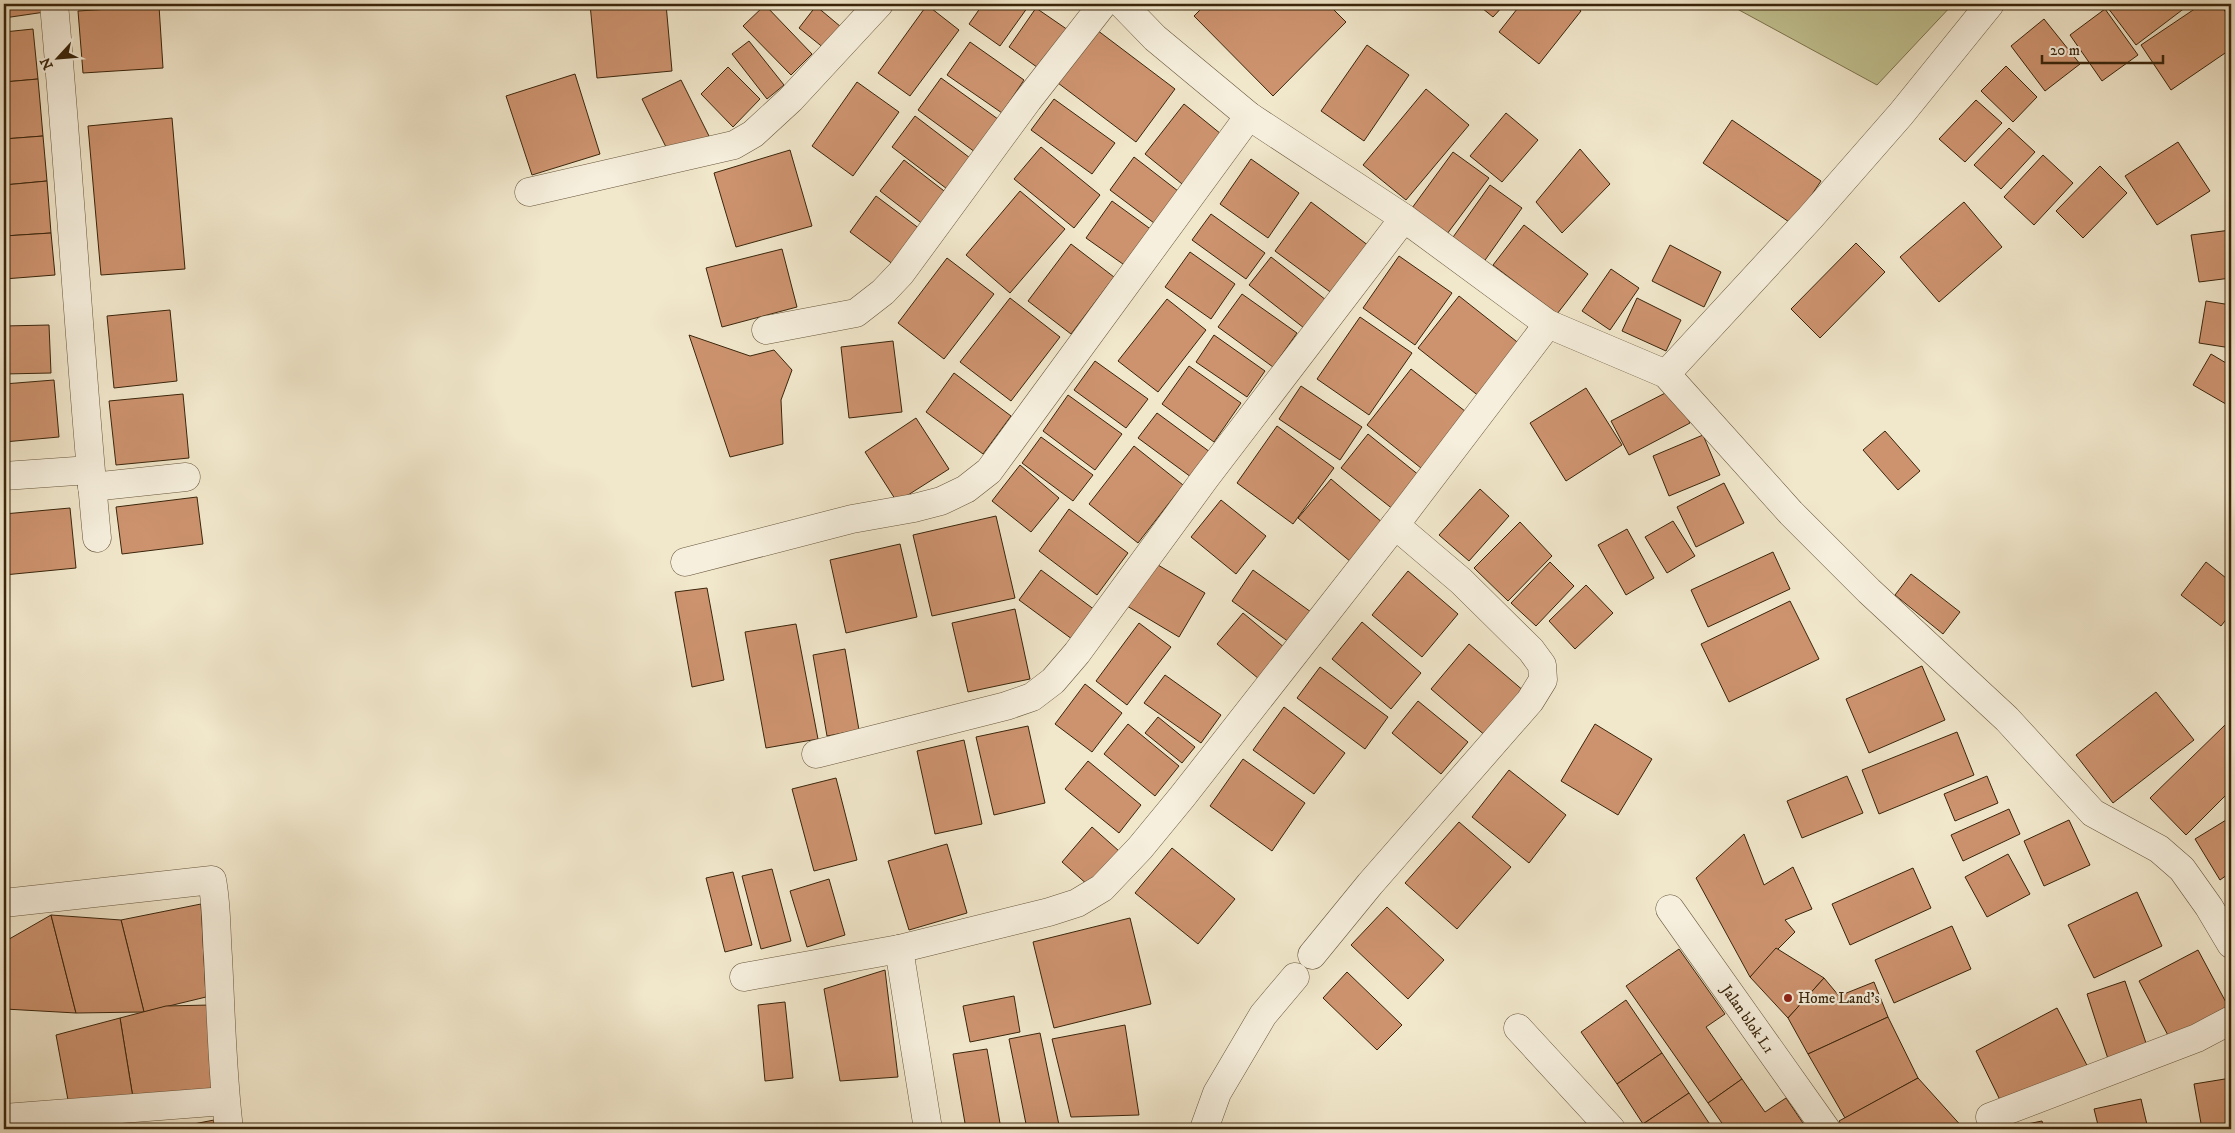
<svg xmlns="http://www.w3.org/2000/svg" width="2235" height="1133" font-family="'IM FELL DW Pica',serif">
<rect width="100%" height="100%" fill="#f1e7cb"/>
<filter id="stains"><feTurbulence type="fractalNoise" baseFrequency=".004" numOctaves="4"/><feColorMatrix values="0 0 0 0 .2 0 0 0 0 .09 0 0 0 0 .02 0 0 0 .5 -.17"/></filter>
<radialGradient id="worn" r=".72"><stop offset=".6" stop-color="#630" stop-opacity="0"/><stop offset="1" stop-color="#630" stop-opacity=".3"/></radialGradient>
<path fill="#c2c392" stroke="#7e744e" d="M1728,4H1953L1877,85Z"/>
<g fill="#cd936f" stroke="#3a250b">
<path d="M4,4H44L45,12L4,18Z"/>
<path d="M590,4H666L672,71L597,78Z"/>
<path d="M983,4H1030L1000,46L969,24Z"/>
<path d="M1206,4H1328L1346,22L1273,96L1194,16Z"/>
<path d="M1477,4H1505L1493,17Z"/>
<path d="M1521,4H1572L1581,11L1539,64L1499,32Z"/>
<path d="M2105,4H2190L2136,45Z"/>
<path d="M2202,4H2220L2231,20V49L2171,90L2141,45Z"/>
<path d="M765,5L812,54L791,75L743,26Z"/>
<path d="M927,5L959,30L910,96L878,73Z"/>
<path d="M159,6L163,68L83,73L78,11Z"/>
<path d="M816,6L847,32L830,53L799,28Z"/>
<path d="M1036,8L1068,30L1041,70L1009,47Z"/>
<path d="M2105,9L2138,55L2102,81L2070,35Z"/>
<path d="M2044,19L2080,64L2045,91L2011,46Z"/>
<path d="M1093,27L1175,89L1136,142L1054,80Z"/>
<path d="M33,29L38,79L4,82V32Z"/>
<path d="M749,41L784,85L767,99L732,54Z"/>
<path d="M970,42L1024,80L1002,113L947,75Z"/>
<path d="M1367,45L1409,75L1364,141L1321,111Z"/>
<path d="M2006,66L2037,97L2013,122L1981,91Z"/>
<path d="M728,67L760,99L733,127L701,94Z"/>
<path d="M575,74L600,154L532,175L506,96Z"/>
<path d="M941,78L1002,122L979,155L918,110Z"/>
<path d="M38,79L43,136L4,139V82Z"/>
<path d="M681,80L709,136L670,155L642,99Z"/>
<path d="M857,82L899,112L853,176L812,146Z"/>
<path d="M1426,89L1469,125L1406,200L1363,165Z"/>
<path d="M1054,99L1115,143L1092,174L1031,130Z"/>
<path d="M1976,100L2002,123L1965,162L1939,139Z"/>
<path d="M1184,104L1226,138L1187,188L1145,154Z"/>
<path d="M1506,113L1538,140L1502,182L1470,156Z"/>
<path d="M915,116L974,161L951,192L892,147Z"/>
<path d="M172,118L185,269L101,275L88,126Z"/>
<path d="M1732,120L1821,181L1792,224L1703,163Z"/>
<path d="M2009,128L2035,152L2001,189L1974,165Z"/>
<path d="M43,136L47,181L4,185V139Z"/>
<path d="M2178,142L2210,191L2157,225L2125,176Z"/>
<path d="M1041,147L1100,195L1074,228L1014,179Z"/>
<path d="M1580,149L1610,184L1562,233L1536,202Z"/>
<path d="M790,150L812,226L736,247L714,173Z"/>
<path d="M1453,152L1489,178L1447,234L1412,208Z"/>
<path d="M2043,155L2073,183L2034,225L2004,197Z"/>
<path d="M1134,157L1178,191L1154,223L1110,190Z"/>
<path d="M1251,159L1299,193L1268,238L1220,204Z"/>
<path d="M904,160L948,194L924,225L880,191Z"/>
<path d="M2100,166L2127,193L2083,238L2056,211Z"/>
<path d="M47,181L51,233L4,236V185Z"/>
<path d="M1490,185L1522,208L1483,263L1451,240Z"/>
<path d="M1020,191L1065,229L1010,293L966,255Z"/>
<path d="M876,196L920,229L894,265L850,232Z"/>
<path d="M1112,201L1156,233L1130,269L1086,238Z"/>
<path d="M1311,202L1369,246L1333,294L1275,251Z"/>
<path d="M1964,202L2002,247L1939,302L1900,257Z"/>
<path d="M1211,214L1265,253L1246,279L1192,240Z"/>
<path d="M1524,225L1588,274L1557,314L1493,265Z"/>
<path d="M2231,230V278L2199,282L2191,235Z"/>
<path d="M51,233L55,275L4,279V236Z"/>
<path d="M1856,243L1885,272L1820,338L1791,309Z"/>
<path d="M1071,244L1114,277L1071,334L1028,301Z"/>
<path d="M1670,245L1721,272L1704,307L1652,281Z"/>
<path d="M782,249L797,307L722,327L706,268Z"/>
<path d="M1190,252L1235,284L1211,319L1165,287Z"/>
<path d="M1399,256L1452,293L1415,345L1363,308Z"/>
<path d="M1271,257L1326,300L1304,328L1249,285Z"/>
<path d="M947,258L994,294L944,359L898,323Z"/>
<path d="M1611,269L1639,288L1610,330L1582,311Z"/>
<path d="M1242,294L1297,333L1273,367L1218,327Z"/>
<path d="M1459,296L1521,345L1480,397L1418,348Z"/>
<path d="M1010,298L1060,337L1011,401L960,362Z"/>
<path d="M1637,298L1681,320L1666,351L1622,331Z"/>
<path d="M1167,299L1206,330L1158,392L1118,361Z"/>
<path d="M2206,301L2231,305V348L2199,343Z"/>
<path d="M170,310L177,381L114,388L107,316Z"/>
<path d="M1360,317L1412,353L1369,415L1317,379Z"/>
<path d="M49,325L51,373L4,374V326Z"/>
<path d="M689,335L750,356L774,350L792,370L781,400L783,444L730,457Z"/>
<path d="M1214,335L1265,371L1247,397L1196,362Z"/>
<path d="M893,341L902,412L849,418L841,347Z"/>
<path d="M2211,354L2231,366V407L2193,385Z"/>
<path d="M1095,361L1148,399L1126,428L1074,390Z"/>
<path d="M1189,366L1241,403L1214,442L1162,404Z"/>
<path d="M1411,369L1470,415L1426,472L1367,425Z"/>
<path d="M954,373L1011,416L983,454L926,412Z"/>
<path d="M54,380L59,437L4,442V384Z"/>
<path d="M1301,386L1362,427L1340,460L1279,419Z"/>
<path d="M1586,388L1622,445L1566,481L1530,423Z"/>
<path d="M1673,389L1690,423L1629,455L1611,421Z"/>
<path d="M183,394L189,458L116,465L109,401Z"/>
<path d="M1068,395L1122,434L1095,470L1043,431Z"/>
<path d="M1157,413L1210,452L1191,477L1138,438Z"/>
<path d="M916,418L949,469L897,502L865,452Z"/>
<path d="M1277,426L1334,468L1293,524L1237,483Z"/>
<path d="M1885,431L1920,471L1898,490L1863,450Z"/>
<path d="M1368,434L1420,476L1394,510L1341,468Z"/>
<path d="M1703,435L1720,475L1669,496L1653,456Z"/>
<path d="M1041,437L1093,475L1073,501L1022,463Z"/>
<path d="M1134,446L1183,485L1138,543L1089,504Z"/>
<path d="M1020,465L1059,498L1031,532L992,501Z"/>
<path d="M1331,479L1383,523L1351,562L1298,518Z"/>
<path d="M1724,483L1744,523L1696,547L1677,507Z"/>
<path d="M1480,489L1509,516L1469,561L1439,535Z"/>
<path d="M197,497L203,544L122,554L116,507Z"/>
<path d="M1221,500L1266,536L1236,574L1191,537Z"/>
<path d="M70,508L76,568L4,575V514Z"/>
<path d="M1069,509L1128,553L1097,595L1039,551Z"/>
<path d="M996,516L1015,598L932,616L913,535Z"/>
<path d="M1673,521L1695,556L1667,573L1645,537Z"/>
<path d="M1520,522L1552,556L1508,601L1474,568Z"/>
<path d="M1627,529L1654,578L1626,595L1598,545Z"/>
<path d="M900,544L917,617L846,633L830,560Z"/>
<path d="M1773,552L1790,589L1708,627L1691,590Z"/>
<path d="M1153,562L1205,593L1179,637L1127,606Z"/>
<path d="M1550,562L1574,586L1536,626L1511,603Z"/>
<path d="M2206,562L2231,582V613L2221,626L2181,595Z"/>
<path d="M1041,570L1099,613L1076,642L1019,600Z"/>
<path d="M1253,570L1311,612L1289,642L1232,601Z"/>
<path d="M1408,571L1458,614L1422,657L1372,615Z"/>
<path d="M1911,574L1960,612L1943,634L1895,595Z"/>
<path d="M1586,585L1613,613L1575,649L1549,621Z"/>
<path d="M707,588L724,680L692,687L675,592Z"/>
<path d="M1790,601L1819,659L1729,702L1701,644Z"/>
<path d="M1015,609L1030,679L968,692L952,623Z"/>
<path d="M1243,613L1285,648L1259,679L1217,644Z"/>
<path d="M1362,622L1421,673L1391,709L1332,659Z"/>
<path d="M1139,623L1171,647L1127,705L1096,681Z"/>
<path d="M796,624L818,739L766,748L745,632Z"/>
<path d="M1469,644L1525,692L1487,737L1431,689Z"/>
<path d="M845,649L859,730L827,736L813,655Z"/>
<path d="M1922,666L1945,720L1869,753L1846,699Z"/>
<path d="M1320,667L1388,717L1365,749L1297,698Z"/>
<path d="M1165,675L1221,715L1201,743L1144,703Z"/>
<path d="M1085,684L1122,713L1092,752L1055,724Z"/>
<path d="M2156,692L2194,740L2113,803L2076,755Z"/>
<path d="M1418,701L1468,742L1441,774L1392,733Z"/>
<path d="M1284,707L1345,753L1314,794L1253,750Z"/>
<path d="M1158,717L1195,747L1182,763L1145,733Z"/>
<path d="M1128,724L1179,766L1155,796L1104,754Z"/>
<path d="M1595,724L1652,759L1618,815L1561,781Z"/>
<path d="M2225,725L2231,732V790L2186,835L2150,798Z"/>
<path d="M1028,726L1045,803L994,815L976,737Z"/>
<path d="M1957,732L1974,775L1879,814L1862,770Z"/>
<path d="M964,740L982,824L935,834L917,751Z"/>
<path d="M1243,759L1305,803L1272,851L1210,806Z"/>
<path d="M1088,761L1141,805L1119,833L1065,789Z"/>
<path d="M1509,770L1566,815L1529,863L1472,817Z"/>
<path d="M1847,776L1863,813L1802,838L1787,801Z"/>
<path d="M1987,776L1998,803L1955,821L1944,794Z"/>
<path d="M836,778L857,860L814,871L792,789Z"/>
<path d="M2009,809L2020,834L1963,861L1951,835Z"/>
<path d="M2231,817V872L2220,880L2195,839Z"/>
<path d="M2069,820L2090,865L2044,886L2024,841Z"/>
<path d="M1459,822L1511,867L1457,929L1405,883Z"/>
<path d="M1092,827L1119,851L1089,886L1062,862Z"/>
<path d="M1744,834L1764,885L1793,867L1812,909L1785,920L1795,932L1750,977L1696,878Z"/>
<path d="M947,844L967,913L909,930L888,861Z"/>
<path d="M1172,848L1235,899L1198,944L1135,893Z"/>
<path d="M2008,854L2030,894L1987,917L1965,877Z"/>
<path d="M1913,868L1931,908L1850,945L1832,904Z"/>
<path d="M772,869L791,941L761,949L742,876Z"/>
<path d="M733,872L752,945L725,952L706,878Z"/>
<path d="M829,879L845,935L807,947L790,891Z"/>
<path d="M2137,892L2162,946L2094,978L2068,925Z"/>
<path d="M201,904L206,997L144,1012L121,920Z"/>
<path d="M1387,907L1444,960L1408,999L1351,945Z"/>
<path d="M51,915L76,1013L5,1009L4,942Z"/>
<path d="M51,915L121,920L144,1012L76,1013Z"/>
<path d="M1130,918L1151,1004L1054,1028L1033,942Z"/>
<path d="M1952,926L1971,969L1894,1003L1875,960Z"/>
<path d="M1776,948L1824,978L1788,1018L1750,977Z"/>
<path d="M1679,949L1725,1014L1706,1027L1742,1079L1708,1103L1626,986Z"/>
<path d="M2198,950L2229,1008L2170,1039L2139,981Z"/>
<path d="M885,970L898,1077L840,1081L824,989Z"/>
<path d="M1347,972L1402,1025L1377,1050L1323,998Z"/>
<path d="M1824,978L1839,996L1874,982L1888,1017L1808,1054L1788,1018Z"/>
<path d="M2125,981L2148,1049L2109,1062L2087,994Z"/>
<path d="M1014,996L1020,1032L970,1042L963,1006Z"/>
<path d="M1626,1000L1662,1053L1617,1084L1581,1032Z"/>
<path d="M785,1002L793,1078L765,1081L758,1005Z"/>
<path d="M210,1005L217,1093L133,1098L120,1018L166,1006Z"/>
<path d="M2057,1008L2090,1071L2001,1102L1976,1051Z"/>
<path d="M1888,1017L1918,1078L1845,1118L1808,1054Z"/>
<path d="M120,1018L133,1098L68,1100L56,1035Z"/>
<path d="M1125,1025L1139,1115L1071,1117L1052,1039Z"/>
<path d="M1040,1033L1059,1125L1027,1129L1009,1039Z"/>
<path d="M987,1049L1001,1129H966L953,1054Z"/>
<path d="M1662,1053L1689,1093L1643,1124L1617,1084Z"/>
<path d="M1918,1078L1964,1129H1844L1839,1121Z"/>
<path d="M2231,1078V1129H2202L2194,1084Z"/>
<path d="M1742,1079L1765,1112L1786,1098L1807,1129H1726L1708,1103Z"/>
<path d="M1689,1093L1713,1129H1647L1643,1124Z"/>
<path d="M2141,1099L2148,1129H2099L2094,1109Z"/>
<path d="M214,1120V1129H168Z"/>
<path d="M2042,1121L2044,1129H2003Z"/>
</g>
<g fill="none" stroke-linecap="round" stroke-linejoin="round">
<g stroke="#68563b" stroke-width="29">
<g id="minor">
<path d="M54,4C70,182 80,360 97,538"/>
<path d="M1122,4L1155,38L1249,116L1404,218L1548,324L1666,374L1791,513L1869,591L2007,719L2093,813L2159,849L2182,869L2209,907L2231,944"/>
<path d="M529,192L734,145L753,134L791,99L879,4"/>
<path d="M766,330L856,313L883,292L901,273L1028,100L1103,4"/>
<path d="M1666,374L1810,218L1901,114L1990,4"/>
<path d="M4,476L90,470"/>
<path d="M92,487L186,477"/>
<path d="M685,562L852,519L914,508L941,501L966,489L989,471L1249,116"/>
<path d="M816,754L1006,706L1032,697L1053,681L1077,653L1206,477L1404,218"/>
<path d="M4,903L212,880C217,906 216,931 218,957C221,1014 222,1072 229,1129"/>
<path d="M1670,909L1826,1129"/>
<path d="M899,949L928,1129"/>
<path d="M1312,955L1370,884L1530,701L1543,680L1542,665L1531,650L1461,581L1395,525"/>
<path d="M744,977L899,949L1049,912L1077,903L1102,888L1140,848L1182,797L1395,525L1548,324"/>
<path d="M1518,1028L1611,1129"/>
<path d="M1990,1117L2197,1038L2231,1020"/>
<path d="M4,1118L225,1101"/>
<path d="M1204,1129L1217,1093L1263,1015L1295,977"/>
</g>
</g>
<use href="#minor" stroke="#f6efdd" stroke-width="28"/>
</g>
<circle fill="#8f2418" stroke="#f6efdd" stroke-width="2" cx="1788" cy="998" r="5"/>
<g text-anchor="middle" stroke-width="4.5" stroke-linejoin="round" paint-order="stroke">
<g font-size="15" fill="#3a250b" stroke="#f6efdd" text-anchor="start">
<text x="1798" y="1003">Home Land's</text>
</g>
<g font-size="15" fill="#3a250b" stroke="#f6efdd">
<text transform="translate(1748 1019) rotate(55)" y="5">Jalan blok L1</text>
</g>
</g>
<rect width="2235" height="1133" fill="none" stroke="#f1e7cb" stroke-width="20"/>
<rect x="5" y="5" width="2225" height="1123" fill="none" stroke="#3a250b" stroke-width="2.5"/>
<rect x="10" y="10" width="2215" height="1113" fill="none" stroke="#3a250b"/>
<g transform="translate(58 58) rotate(244)" stroke="#f6efdd" stroke-width="4" paint-order="stroke">
<path d="M0-4L9 19L0 12L-9 19Z" fill="#3a250b"/>
<text y="-8" font-size="14" font-weight="bold" text-anchor="middle" fill="#3a250b">N</text>
</g>
<path d="M2042 55v8h121v-8" fill="none" stroke="#3a250b" stroke-width="2.5"/>
<text x="2050" y="55" font-size="15" fill="#3a250b" stroke="#f6efdd" stroke-width="4" paint-order="stroke">20 m</text>
<rect width="100%" height="100%" filter="url(#stains)"/>
<rect width="100%" height="100%" fill="url(#worn)"/>
</svg>
